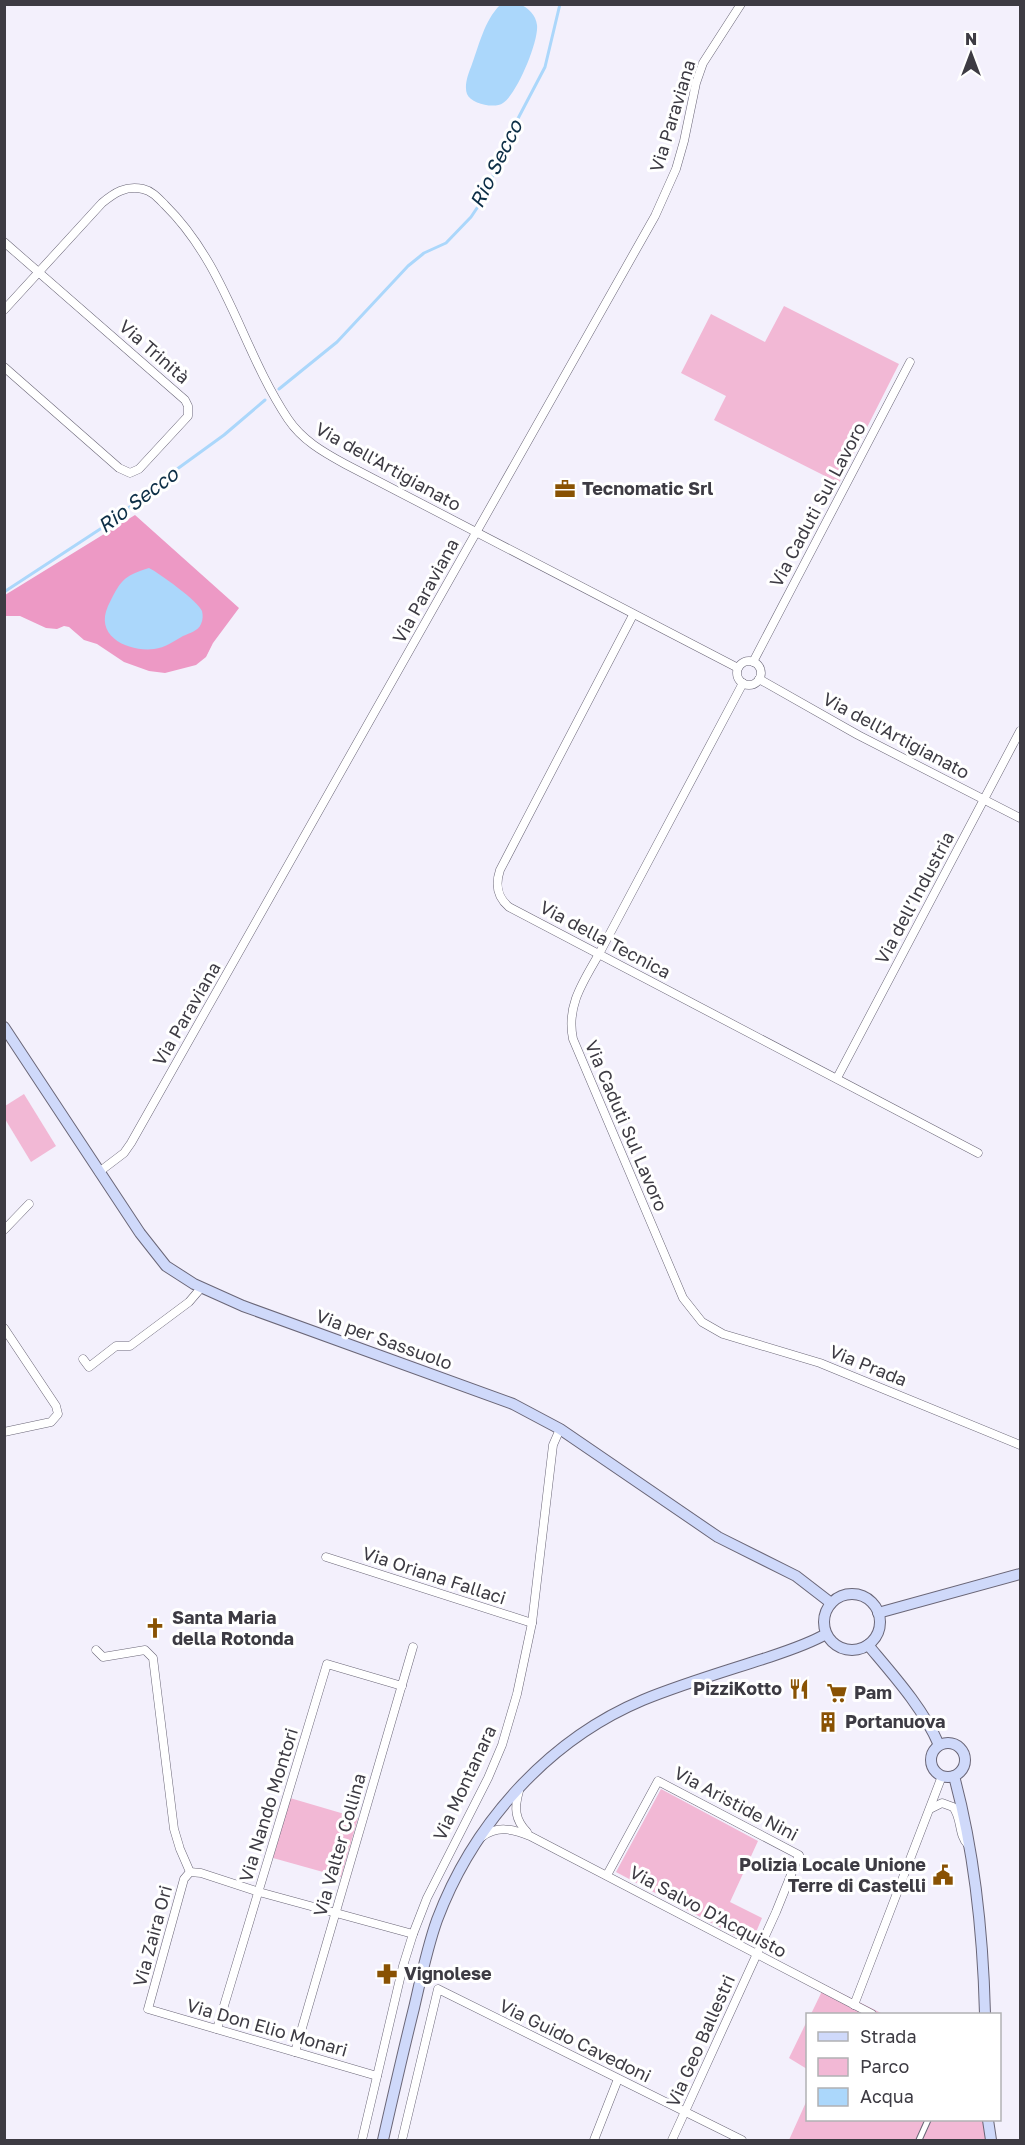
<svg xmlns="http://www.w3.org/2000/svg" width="1025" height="2145" font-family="'Golos Text',sans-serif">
<rect width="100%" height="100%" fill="#f3f0fc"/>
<g fill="#f2b8d5">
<path d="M784,306L899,364L839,483L714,420L726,396L681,373L711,314L765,342Z"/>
<path d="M24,1094L56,1146L31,1162L5,1119V1106Z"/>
<path d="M661,1789L758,1841L730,1902L762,1918L751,1944L616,1872Z"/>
<path d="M290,1798L358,1818L341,1877L273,1858Z"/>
<path d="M825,1985L883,2014H811Z"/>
<path d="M807,2021V2069L789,2058Z"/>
<path d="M807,2100L808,2120H983L987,2140H789Z"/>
</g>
<path fill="#ed99c5" d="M135,515L239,608L213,643L206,657L196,665L165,673L149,671L124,662L97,644L84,640L69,627L64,626L57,629L46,628L20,616H5V595Z"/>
<g fill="#abd7fb">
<path d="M520,4C528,8 536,15 537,25C539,41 517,94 503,103C495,109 471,104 467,94C464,86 468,74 471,67C479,46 484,21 500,5Z"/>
<path d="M149,568C159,573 198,601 202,611C203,615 203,620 201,624C198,631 190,633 183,636C174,641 165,648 154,649C129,652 94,637 108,606C120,582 122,576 149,568Z"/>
</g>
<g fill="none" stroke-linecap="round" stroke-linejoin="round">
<g stroke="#abd7fb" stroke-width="3">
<path d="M279,389L337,342L408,266L424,253L446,243L471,217L487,193L503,147L545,67L560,4"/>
<path d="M4,592L114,520L162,480L224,435L265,400"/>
</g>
<g stroke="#6a6677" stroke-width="7">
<path id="pedestrian" d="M919,2140L928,2120"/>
</g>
<g stroke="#6a6677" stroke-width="9">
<g id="minor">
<path d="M4,242L185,400L188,406V416L139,469L130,473L119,468L4,367"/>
<path d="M4,310L102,203C114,193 126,185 143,189C152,191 158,198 165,205C226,265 242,350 288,419C302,440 323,452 345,464L738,668"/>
<path d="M633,615L500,870C495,885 497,897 509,907L978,1153"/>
<circle cx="749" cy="673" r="12"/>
<path d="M753,662L910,362"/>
<path d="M759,679L858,735L1020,818"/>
<path d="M743,683L599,954C583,982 566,1006 573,1039L683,1298L702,1322L723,1334L820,1363L1020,1445"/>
<path d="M837,1078L1020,731"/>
<path d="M99,1172L124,1153L131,1143L655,216L676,169L684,141L696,83L703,63L741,4"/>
<path d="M4,1230L29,1204"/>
<path d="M4,1328L56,1406L58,1414L51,1422L4,1432"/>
<path d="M83,1359L89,1367L116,1346H130L138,1340L189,1302L201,1288"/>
<path d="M326,1557L532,1623"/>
<path d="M96,1650L103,1657L145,1650L153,1658L174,1829L180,1849L190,1872"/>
<path d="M519,1791C514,1808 515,1820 527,1832"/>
<path d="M930,1809L942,1803L953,1807C962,1818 958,1835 968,1845"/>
<path d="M482,1837C497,1825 513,1829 530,1836L872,2014"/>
<path d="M607,1875L658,1781L799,1855L776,1912L672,2140"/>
<path d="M854,2005L942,1776"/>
<path d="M217,2029L327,1664L402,1686"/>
<path d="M295,2052L413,1647"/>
<path d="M377,2076L148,2009L184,1879L190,1872L201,1873L259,1892L413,1934"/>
<path d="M362,2140L403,1966L413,1934L427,1898L488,1778L502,1745L517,1694L532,1623L553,1445L560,1429"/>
<path d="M402,2140L438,1989L742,2140"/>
<path d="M594,2140L618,2079"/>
</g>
</g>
<g stroke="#6a6677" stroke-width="12">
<g id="secondary">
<path d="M4,1027L140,1233L166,1266L194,1284L243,1306L513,1404L560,1429L718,1537L796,1576L831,1603"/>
<circle cx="852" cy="1622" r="28"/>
<path d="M878,1613L1020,1574"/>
<path d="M868,1645C894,1676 923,1708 939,1745"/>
<circle cx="948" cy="1760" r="17"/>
<path d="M954,1776C975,1854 983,1934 985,2014"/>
<path d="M988,2120L991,2140"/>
<path d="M383,2140C393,2096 403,2052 414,2008C421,1978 427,1948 437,1920C473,1824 548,1740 643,1700C682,1684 723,1672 763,1659C784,1652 807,1645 826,1634"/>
</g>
</g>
<use href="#pedestrian" stroke="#fff" stroke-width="5"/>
<use href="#minor" stroke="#fff" stroke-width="8"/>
<use href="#secondary" stroke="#cfd9fa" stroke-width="10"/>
</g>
<defs>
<g id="office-bare" transform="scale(1.62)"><path d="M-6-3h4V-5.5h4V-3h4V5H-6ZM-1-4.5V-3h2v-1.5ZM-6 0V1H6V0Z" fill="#895203" stroke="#fff" stroke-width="2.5" paint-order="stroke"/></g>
<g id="church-bare" transform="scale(1.62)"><path d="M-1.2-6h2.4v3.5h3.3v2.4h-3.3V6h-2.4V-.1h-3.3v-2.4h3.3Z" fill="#895203" stroke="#fff" stroke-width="2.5" paint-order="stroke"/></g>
<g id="restaurant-bare" transform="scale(1.62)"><path d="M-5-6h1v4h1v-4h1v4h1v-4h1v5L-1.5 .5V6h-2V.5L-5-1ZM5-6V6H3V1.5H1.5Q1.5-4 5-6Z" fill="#895203" stroke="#fff" stroke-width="2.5" paint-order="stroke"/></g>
<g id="supermarket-bare" transform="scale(1.62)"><path d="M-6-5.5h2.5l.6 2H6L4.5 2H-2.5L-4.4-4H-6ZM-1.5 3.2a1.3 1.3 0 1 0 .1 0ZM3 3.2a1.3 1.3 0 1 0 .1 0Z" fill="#895203" stroke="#fff" stroke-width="2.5" paint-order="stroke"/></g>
<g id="building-bare" transform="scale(1.62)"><path d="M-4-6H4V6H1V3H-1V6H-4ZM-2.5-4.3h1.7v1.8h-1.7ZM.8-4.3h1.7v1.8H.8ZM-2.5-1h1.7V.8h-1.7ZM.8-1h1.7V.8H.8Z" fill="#895203" stroke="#fff" stroke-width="2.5" paint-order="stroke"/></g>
<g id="civic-bare" transform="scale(1.62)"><path d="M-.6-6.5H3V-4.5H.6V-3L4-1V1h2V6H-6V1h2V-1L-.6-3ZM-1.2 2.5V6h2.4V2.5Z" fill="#895203" stroke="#fff" stroke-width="2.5" paint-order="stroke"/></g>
<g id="pharmacy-bare" transform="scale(1.62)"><path d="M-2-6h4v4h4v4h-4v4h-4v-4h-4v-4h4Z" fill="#895203" stroke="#fff" stroke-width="2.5" paint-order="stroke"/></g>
</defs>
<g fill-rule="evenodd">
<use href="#office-bare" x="565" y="489"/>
<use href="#church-bare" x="155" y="1628"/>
<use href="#restaurant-bare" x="799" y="1689"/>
<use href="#supermarket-bare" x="837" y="1693"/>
<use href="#building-bare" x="828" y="1722"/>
<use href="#civic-bare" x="943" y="1875"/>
<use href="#pharmacy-bare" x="387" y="1974"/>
</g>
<g text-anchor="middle" stroke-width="6" stroke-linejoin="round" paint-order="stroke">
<g font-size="18" fill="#3d3b43" stroke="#fff">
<text transform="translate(673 116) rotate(-73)" y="6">Via Paraviana</text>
<text transform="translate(154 352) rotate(41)" y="6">Via Trinità</text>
<text transform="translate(388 467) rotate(29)" y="6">Via dell'Artigianato</text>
<text transform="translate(818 505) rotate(-62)" y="6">Via Caduti Sul Lavoro</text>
<text transform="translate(426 591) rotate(-61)" y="6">Via Paraviana</text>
<text transform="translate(896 736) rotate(28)" y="6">Via dell'Artigianato</text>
<text transform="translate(915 898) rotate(-62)" y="6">Via dell’Industria</text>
<text transform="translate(605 940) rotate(28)" y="6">Via della Tecnica</text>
<text transform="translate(187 1014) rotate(-60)" y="6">Via Paraviana</text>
<text transform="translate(626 1126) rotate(67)" y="6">Via Caduti Sul Lavoro</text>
<text transform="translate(384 1340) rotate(20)" y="6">Via per Sassuolo</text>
<text transform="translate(868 1366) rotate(22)" y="6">Via Prada</text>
<text transform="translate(434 1576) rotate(18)" y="6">Via Oriana Fallaci</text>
<text transform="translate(465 1783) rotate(-65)" y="6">Via Montanara</text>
<text transform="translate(736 1804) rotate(28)" y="6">Via Aristide Nini</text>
<text transform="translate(269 1805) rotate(-73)" y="6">Via Nando Montori</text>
<text transform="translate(340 1845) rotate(-74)" y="6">Via Valter Collina</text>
<text transform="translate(708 1912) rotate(28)" y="6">Via Salvo D'Acquisto</text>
<text transform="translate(153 1936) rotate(-75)" y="6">Via Zaira Ori</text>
<text transform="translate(267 2028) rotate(16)" y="6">Via Don Elio Monari</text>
<text transform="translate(575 2041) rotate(26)" y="6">Via Guido Cavedoni</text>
<text transform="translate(701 2041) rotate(-66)" y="6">Via Geo Ballestri</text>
</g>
<g font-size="18" font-weight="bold" fill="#3d3b43" stroke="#fff" text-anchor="start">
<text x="582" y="495">Tecnomatic Srl</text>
<text x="172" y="1624">Santa Maria<tspan x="172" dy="21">della Rotonda</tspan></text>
<text x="782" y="1695" text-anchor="end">PizziKotto</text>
<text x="854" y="1699">Pam</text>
<text x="845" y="1728">Portanuova</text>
<text x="926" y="1871" text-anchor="end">Polizia Locale Unione<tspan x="926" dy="21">Terre di Castelli</tspan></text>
<text x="404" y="1980">Vignolese</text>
</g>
<g font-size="20" font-style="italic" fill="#0c2e46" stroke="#fff">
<text transform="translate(496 164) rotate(-64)" y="7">Rio Secco</text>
<text transform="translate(138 500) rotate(-37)" y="7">Rio Secco</text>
</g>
</g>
<rect width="1025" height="2145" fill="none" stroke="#3d3b43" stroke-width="12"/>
<rect x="806" y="2013" width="195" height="108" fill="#ffffff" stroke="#b1b1b4" stroke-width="1.5"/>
<rect x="818" y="2032" width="30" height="9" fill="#cfd9fa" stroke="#b1b1b4" stroke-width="1.5"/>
<text x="860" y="2043" font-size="18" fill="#3d3b43">Strada</text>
<rect x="818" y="2058" width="30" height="18" fill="#f2b8d5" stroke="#b1b1b4" stroke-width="1.5"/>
<text x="860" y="2073" font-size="18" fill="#3d3b43">Parco</text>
<rect x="818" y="2088" width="30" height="18" fill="#abd7fb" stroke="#b1b1b4" stroke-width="1.5"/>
<text x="860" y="2103" font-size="18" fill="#3d3b43">Acqua</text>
<g transform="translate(971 54)" stroke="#ffffff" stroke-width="4.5" paint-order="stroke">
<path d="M0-4.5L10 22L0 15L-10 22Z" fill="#3d3b43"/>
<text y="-9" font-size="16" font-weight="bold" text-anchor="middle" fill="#3d3b43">N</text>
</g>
</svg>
